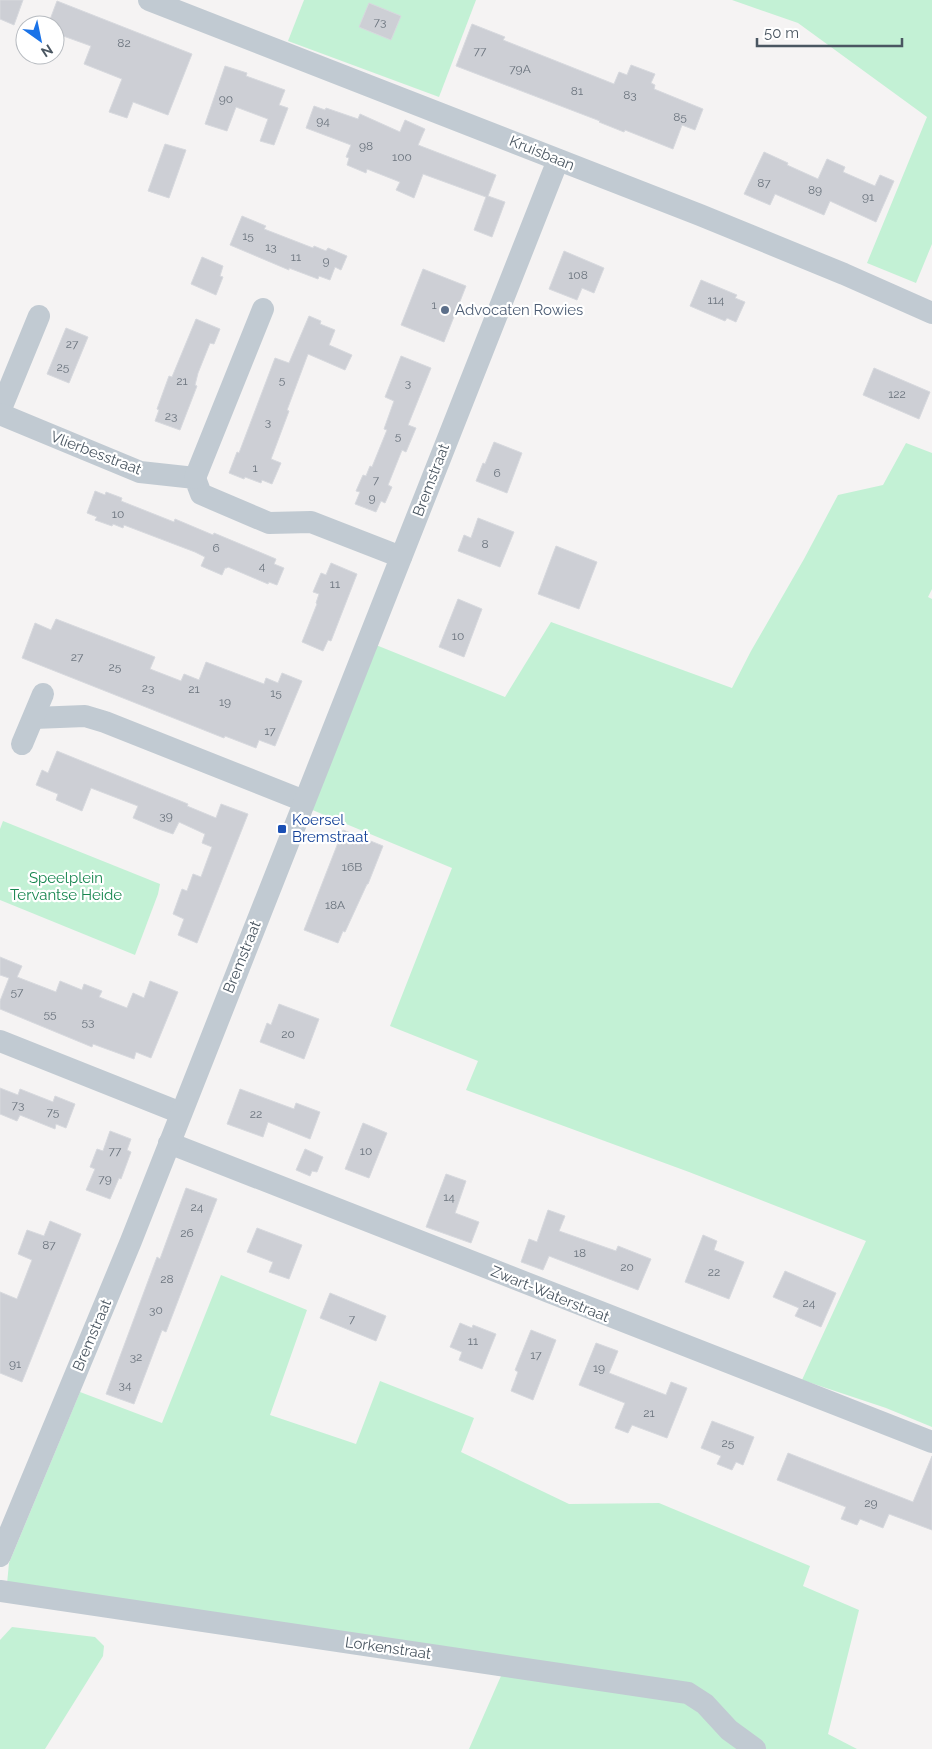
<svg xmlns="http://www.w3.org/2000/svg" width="932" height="1749" font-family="Raleway,sans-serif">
<rect width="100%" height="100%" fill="#f5f3f3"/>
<g fill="#c3f1d5">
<path d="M304,0H476L439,97L288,41Z"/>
<path d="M732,0H932V244L916,283L867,263L927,117L798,23Z"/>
<path d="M906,443L932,453V589L928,597L932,599V1427L886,1408L802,1380L866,1241L689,1172L466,1090L478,1061L390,1026L452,868L310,809L376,645L505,697L551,622L732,688L751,651L804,559L838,495L883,485Z"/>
<path d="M3,821L160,884L158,894L135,955L0,900V829Z"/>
<path d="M221,1275L307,1310L270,1415L356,1444L380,1381L474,1418L461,1452L569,1504L659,1503L810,1566L803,1586L859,1610L828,1734L857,1749H469L501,1676L7,1584L9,1563L80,1392L162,1423Z"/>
<path d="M12,1627L95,1637L104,1646L103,1656L45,1749H0V1640Z"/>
</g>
<g fill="#cdcfd5" stroke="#d7d9de">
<path d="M0,0H23L14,25L0,19Z"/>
<path d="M57,1L192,54L168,115L133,102L127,118L109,112L122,79L84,64L91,46L55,33V25H48Z"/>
<path d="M369,3L401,16L391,40L359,27Z"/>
<path d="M472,24L505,37L503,40L614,84L619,72L627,75L631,65L655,74L651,83L655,85L654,89L703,109L695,130L682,125L673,149L625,130L624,132L599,122L600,121L456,66Z"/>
<path d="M225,66L247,73L246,76L285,90L279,105L288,108L274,145L260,141L268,119L236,107L227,131L205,124Z"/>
<path d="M314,106L325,110L326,108L358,119L360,114L400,132L405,120L425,129L418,145L496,175L488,196L505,202L492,237L474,230L486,197L423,174L414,198L396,190L400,182L367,169L366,173L347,165L349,158L346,157L351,145L306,128Z"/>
<path d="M165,144L186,150L169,198L148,191Z"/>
<path d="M764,152L788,163L787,165L818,179L827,159L845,167L843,172L875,186L880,175L894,181L876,222L830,201L824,215L775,194L770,205L744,194Z"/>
<path d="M242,216L266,226L264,229L313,248L314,246L326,251L328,248L347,256L341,270L335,267L330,280L319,276L318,279L289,268V270L230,245Z"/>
<path d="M564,251L604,268L594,293L582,288L577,300L549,289Z"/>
<path d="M202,257L223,266L220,276L223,277L216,295L191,284Z"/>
<path d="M423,269L466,286L444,342L401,325Z"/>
<path d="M701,280L737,295L735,298L745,302L736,322L727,318L725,321L690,306Z"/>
<path d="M309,316L321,321L320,324L335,330L329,345L352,355L345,370L308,354L287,410L289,411L271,459L281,463L272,484L262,480L261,483L245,477L244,479L229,473L237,452L239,453L275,358L289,363Z"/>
<path d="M196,319L220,329L214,344L210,343L198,373L195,385L197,386L180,430L155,421L159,410L157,409L169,376L172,377Z"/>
<path d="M66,328L88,337L69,383L47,374Z"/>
<path d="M401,356L431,368L408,425L416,428L406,452L402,450L388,485L392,487L385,503L381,501L376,512L355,504L360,492L356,491L363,475L366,476L370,466L372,467L387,430L384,429L394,401L385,397Z"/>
<path d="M874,368L930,392L919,419L863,395Z"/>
<path d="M494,442L522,453L507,493L476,481L483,463L485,464Z"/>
<path d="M95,491L105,495L106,492L122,498L121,501L174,522L175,519L213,535L214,533L276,559L274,564L284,568L277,585L269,582L268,584L228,567L227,568H225L222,575L201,566L205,557L195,552L124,525L123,528L113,524L112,526L95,520L97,517L87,513Z"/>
<path d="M478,518L514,532L500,567L458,551L464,535L471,538Z"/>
<path d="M556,546L597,562L579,609L538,594Z"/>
<path d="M331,563L357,574L331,641L328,640L323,651L302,642L317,604L316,603L319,594L313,592L321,573L326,575Z"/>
<path d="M458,599L482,609L464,657L439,647Z"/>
<path d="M56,619L155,657L150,669L181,681L184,674L199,680L206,662L264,684L266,678L278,683L282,673L302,681L275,746L259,740L256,748L225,736L224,738L22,658L35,623L51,630Z"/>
<path d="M57,751L188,804L187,806L216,818L221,804L248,814L197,943L178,935L184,919L173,914L182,889L187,891L193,874L201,877L212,847L202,843L205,834L179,822L173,834L159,829L133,818L138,806L91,788L82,811L56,800L58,794L36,785L42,770L48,773Z"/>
<path d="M343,830L383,846L368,884H367L345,932L343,931L338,943L304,930Z"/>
<path d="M0,957L22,966L17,977L56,992L60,981L82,990L84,984L102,991L99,997L127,1008L133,993L144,998L150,981L178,992L151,1058L136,1052L134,1059L93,1044L92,1047L0,1009V1001L9,978L0,975Z"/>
<path d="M279,1004L319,1019L304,1059L260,1042L267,1023L271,1025Z"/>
<path d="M0,1088L18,1095L20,1089L53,1102L55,1096L75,1104L66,1128L56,1124L55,1129L20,1115L17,1121L0,1114Z"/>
<path d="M240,1089L294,1109L296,1103L320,1112L310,1139L268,1122L263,1137L227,1124Z"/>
<path d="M363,1123L387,1133L369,1178L345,1169Z"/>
<path d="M110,1131L131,1139L127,1150L131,1152L121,1179L119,1178L110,1199L86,1190L95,1169L90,1167L97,1149L103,1151Z"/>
<path d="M305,1149L323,1157L317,1172L312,1171L310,1176L296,1170Z"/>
<path d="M446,1174L466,1181L455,1213L479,1222L471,1243L426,1227Z"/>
<path d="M186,1188L217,1199L166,1332L162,1330L134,1404L106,1394L157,1257L160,1259Z"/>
<path d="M548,1210L565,1216L559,1231L616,1251L618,1246L651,1259L638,1290L549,1256L543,1270L521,1262L529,1239L537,1242Z"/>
<path d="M50,1221L81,1234L22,1382L0,1373V1292L17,1299L32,1260L18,1254L27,1230L44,1236Z"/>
<path d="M257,1228L302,1245L289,1279L269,1272L273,1262L247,1252Z"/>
<path d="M703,1235L717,1241L714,1250L744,1262L729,1299L685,1282Z"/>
<path d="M785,1271L836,1293L821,1327L795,1316L799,1308L773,1297Z"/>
<path d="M330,1293L386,1316L376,1341L320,1318Z"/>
<path d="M460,1323L472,1328L473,1325L496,1334L482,1369L459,1360L462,1352L450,1347Z"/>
<path d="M531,1330L556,1340L533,1400L511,1391L518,1372L515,1370Z"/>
<path d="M596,1343L618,1351L609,1373L666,1395L671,1382L687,1388L667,1438L632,1425L628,1433L615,1428L625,1403L579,1385Z"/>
<path d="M712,1421L754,1437L743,1465L736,1462L732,1470L717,1464L721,1456L701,1448Z"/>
<path d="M788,1453L913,1502L932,1456V1530L889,1514L883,1528L860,1519L857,1525L841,1519L846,1507L777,1480Z"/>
</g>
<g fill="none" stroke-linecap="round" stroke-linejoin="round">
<g stroke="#c1cad2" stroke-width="22">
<path d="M149,0L700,215L844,274L932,313"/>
<path d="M0,411L39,316"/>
<path d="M0,414L140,472L195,478L201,494L269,523L311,522L401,557"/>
<path d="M195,478L263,309"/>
<path d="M34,718L85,716L105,722L304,801"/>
<path d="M22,744L43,694"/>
<path d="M0,1041L181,1113"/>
<path d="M169,1143L932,1442"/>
<path d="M0,1556L131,1241L558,160"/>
<path d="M0,1591L688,1693L705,1704L729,1730L755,1749"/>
</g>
</g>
<circle fill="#5c6f8a" stroke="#fff" stroke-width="2" cx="445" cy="310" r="5"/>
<rect fill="#1a4fb4" stroke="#fff" stroke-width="2" x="277" y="824" width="10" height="10" rx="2.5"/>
<g text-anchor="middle" stroke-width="4.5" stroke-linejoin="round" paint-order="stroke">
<g font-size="12" fill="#6b747e">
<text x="380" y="26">73</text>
<text x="124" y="47">82</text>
<text x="480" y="55">77</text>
<text x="520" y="73">79A</text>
<text x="577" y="95">81</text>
<text x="630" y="99">83</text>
<text x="226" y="103">90</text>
<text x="680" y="121">85</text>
<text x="323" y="125">94</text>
<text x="366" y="150">98</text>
<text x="402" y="161">100</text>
<text x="764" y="187">87</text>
<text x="815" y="194">89</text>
<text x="868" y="201">91</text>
<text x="248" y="240">15</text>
<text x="271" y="251">13</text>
<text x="296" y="261">11</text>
<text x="326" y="265">9</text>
<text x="578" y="279">108</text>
<text x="716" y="304">114</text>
<text x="434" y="309">1</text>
<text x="72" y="348">27</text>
<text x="63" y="371">25</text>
<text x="282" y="384">5</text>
<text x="182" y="385">21</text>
<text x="408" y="387">3</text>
<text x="897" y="398">122</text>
<text x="171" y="420">23</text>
<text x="268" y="426">3</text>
<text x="398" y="440">5</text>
<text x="255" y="472">1</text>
<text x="497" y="477">6</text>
<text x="376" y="484">7</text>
<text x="372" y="502">9</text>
<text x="118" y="518">10</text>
<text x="485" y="548">8</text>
<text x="216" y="552">6</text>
<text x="262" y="570">4</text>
<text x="335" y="588">11</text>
<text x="458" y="640">10</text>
<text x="77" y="661">27</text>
<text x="115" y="671">25</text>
<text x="148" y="692">23</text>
<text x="194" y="693">21</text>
<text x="276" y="697">15</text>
<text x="225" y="706">19</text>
<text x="270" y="735">17</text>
<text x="166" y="820">39</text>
<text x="352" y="871">16B</text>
<text x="335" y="909">18A</text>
<text x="17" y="996">57</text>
<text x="50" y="1018">55</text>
<text x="88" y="1026">53</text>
<text x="288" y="1038">20</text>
<text x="18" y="1109">73</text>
<text x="53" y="1116">75</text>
<text x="256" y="1118">22</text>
<text x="115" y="1155">77</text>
<text x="366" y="1155">10</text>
<text x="105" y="1183">79</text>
<text x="449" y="1201">14</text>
<text x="197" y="1211">24</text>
<text x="187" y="1237">26</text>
<text x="49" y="1249">87</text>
<text x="580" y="1257">18</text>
<text x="627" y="1271">20</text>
<text x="714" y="1276">22</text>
<text x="167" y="1283">28</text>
<text x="809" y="1307">24</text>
<text x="156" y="1314">30</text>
<text x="352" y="1323">7</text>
<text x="473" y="1345">11</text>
<text x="536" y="1359">17</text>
<text x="136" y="1361">32</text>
<text x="15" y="1368">91</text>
<text x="599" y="1372">19</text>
<text x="125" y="1389">34</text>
<text x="649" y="1417">21</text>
<text x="728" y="1447">25</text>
<text x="871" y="1507">29</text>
</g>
<g font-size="15" fill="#4a5661" stroke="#fff">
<text transform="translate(542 153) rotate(22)" y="5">Kruisbaan</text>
<text transform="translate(96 453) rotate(21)" y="5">Vlierbesstraat</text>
<text transform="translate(431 480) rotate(-69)" y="5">Bremstraat</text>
<text transform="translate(242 957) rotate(-68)" y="5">Bremstraat</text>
<text transform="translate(550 1294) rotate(22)" y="5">Zwart-Waterstraat</text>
<text transform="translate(92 1335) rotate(-67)" y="5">Bremstraat</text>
<text transform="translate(388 1648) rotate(8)" y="5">Lorkenstraat</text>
</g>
<g font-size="15" fill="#4e5e75" stroke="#fff" text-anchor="start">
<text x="455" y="315">Advocaten Rowies</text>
</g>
<g font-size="15" fill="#164399" stroke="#fff" text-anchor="start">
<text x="292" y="825">Koersel<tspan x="292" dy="17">Bremstraat</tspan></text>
</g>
<g font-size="15" fill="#17864f" stroke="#fff">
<text x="66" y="883">Speelplein<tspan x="66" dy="17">Tervantse Heide</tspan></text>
</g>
</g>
<g transform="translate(40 40) rotate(147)"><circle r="24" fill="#ffffff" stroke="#b7bbc0"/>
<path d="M0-4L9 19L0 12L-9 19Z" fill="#1a73e8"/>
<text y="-8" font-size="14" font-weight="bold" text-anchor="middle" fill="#4a5661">N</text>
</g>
<path d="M757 38v8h145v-8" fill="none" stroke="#4a5661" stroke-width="2.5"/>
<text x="764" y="38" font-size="15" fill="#4a5661" stroke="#ffffff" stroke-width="4" paint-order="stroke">50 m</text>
</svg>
